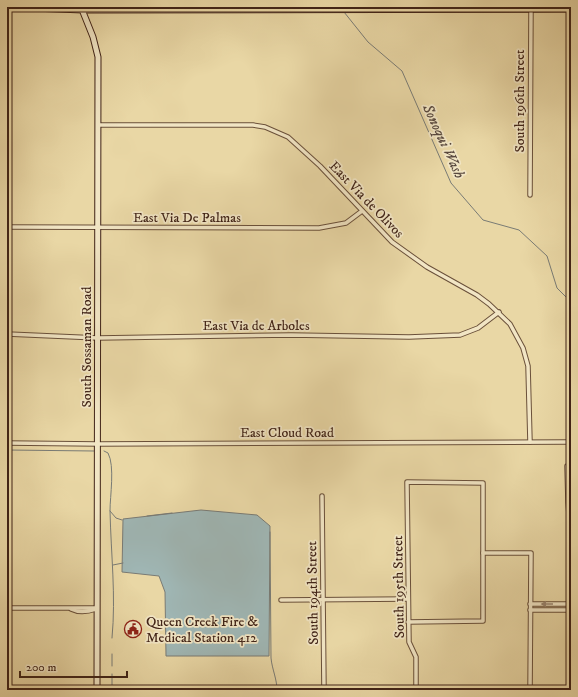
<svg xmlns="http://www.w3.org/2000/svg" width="578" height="697" font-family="'IM FELL DW Pica',serif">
<rect width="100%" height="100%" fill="#e9d7a5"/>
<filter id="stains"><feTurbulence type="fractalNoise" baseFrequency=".005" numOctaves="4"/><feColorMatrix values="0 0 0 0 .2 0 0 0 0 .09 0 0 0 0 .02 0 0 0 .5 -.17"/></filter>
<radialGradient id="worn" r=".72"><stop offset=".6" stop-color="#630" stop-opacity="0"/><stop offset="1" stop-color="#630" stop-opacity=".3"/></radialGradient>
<path fill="#9fb6b4" stroke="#797b75" d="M201,510L257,515L270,526L269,656H166L165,592L159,576L122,572L123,519Z"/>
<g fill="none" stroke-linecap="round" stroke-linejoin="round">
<g stroke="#797b75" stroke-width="1">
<path d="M344,12L368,42L402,71L451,183L483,220L519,230L547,256L557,288L571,302"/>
<path d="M7,450L94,451"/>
<path d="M104,451L108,453C115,466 110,496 110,511C111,554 116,596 112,638"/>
<path d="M110,511L116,518L122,520"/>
<path d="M147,516L172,513"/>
<path d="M270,532L271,658C272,669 277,679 277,690"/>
<path d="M113,565L123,563"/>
<path d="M112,666V654"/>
<path d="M112,674V690"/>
</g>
<g stroke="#6a503a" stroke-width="5.5">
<g id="minor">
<path d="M98,125H253L265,127L288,137L320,166L392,242L427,267L477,295L489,304L510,324L523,348L528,366L530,442"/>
<path d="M530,195L531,8"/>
<path d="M7,227L319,228L346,223L362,211"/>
<path d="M7,334L98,338L291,335L409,337L460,335L478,328L499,312"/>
<path d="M7,443L98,444L567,442"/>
<path d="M571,466H567L568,502L571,541"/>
<path d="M322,496L324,690"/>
<path d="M483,553H531L530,690"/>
<path d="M281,600L408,599"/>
<path d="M530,604H571"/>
<path d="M7,608H97"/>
<path d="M71,609C79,613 87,612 96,609"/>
<path d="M530,610H571"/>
<path d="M408,622L483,621V483L407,482L409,642L416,657V690"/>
</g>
</g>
<g stroke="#402317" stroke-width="7">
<g id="secondary">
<path d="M7,7L83,10L571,9"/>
<path d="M81,7L93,37L98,57L97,690"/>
</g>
</g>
<use href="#minor" stroke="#f1e5c4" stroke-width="3.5"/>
<use href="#secondary" stroke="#f1e5c4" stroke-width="5"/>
</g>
<defs><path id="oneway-solid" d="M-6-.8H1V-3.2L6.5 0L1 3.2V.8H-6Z"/></defs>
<use fill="#98846e" href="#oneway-solid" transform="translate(547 604) rotate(180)"/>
<defs>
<g id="civic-ring" transform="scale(0.9)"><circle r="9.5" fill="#f1e5c4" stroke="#8f2418" stroke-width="1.5"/><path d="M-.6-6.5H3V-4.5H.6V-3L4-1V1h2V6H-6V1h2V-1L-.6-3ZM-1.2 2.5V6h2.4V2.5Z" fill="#8f2418"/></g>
</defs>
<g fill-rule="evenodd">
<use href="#civic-ring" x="133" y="629"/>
</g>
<g text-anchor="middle" stroke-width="3.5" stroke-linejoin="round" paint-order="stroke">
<g font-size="14" fill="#402317" stroke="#f1e5c4">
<text transform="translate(519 101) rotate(-90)" y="5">South 196th Street</text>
<text transform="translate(367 199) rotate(46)" y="5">East Via de Olivos</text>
<text x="187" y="222">East Via De Palmas</text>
<text x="256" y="330">East Via de Arboles</text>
<text transform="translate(86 347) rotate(-90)" y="5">South Sossaman Road</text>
<text x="287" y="437">East Cloud Road</text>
<text transform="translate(398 587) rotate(-91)" y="5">South 195th Street</text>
<text transform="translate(312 593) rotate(-91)" y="5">South 194th Street</text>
</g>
<g font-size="14" fill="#402317" stroke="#f1e5c4" text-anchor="start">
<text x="146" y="626">Queen Creek Fire &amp;<tspan x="146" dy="16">Medical Station 412</tspan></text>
</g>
<g font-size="15" font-style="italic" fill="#58483e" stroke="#f1e5c4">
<text transform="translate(444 141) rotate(65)" y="5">Sonoqui Wash</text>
</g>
</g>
<rect width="578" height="697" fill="none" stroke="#e9d7a5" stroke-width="24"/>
<rect x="8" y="8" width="562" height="681" fill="none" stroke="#402317" stroke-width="2"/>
<rect x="12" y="12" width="554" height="673" fill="none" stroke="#402317"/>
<path d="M20 671v6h107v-6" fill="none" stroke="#402317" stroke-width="2"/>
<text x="26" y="671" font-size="12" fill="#402317" stroke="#f1e5c4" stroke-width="3" paint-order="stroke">200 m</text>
<rect width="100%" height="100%" filter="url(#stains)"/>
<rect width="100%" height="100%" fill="url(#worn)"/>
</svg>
